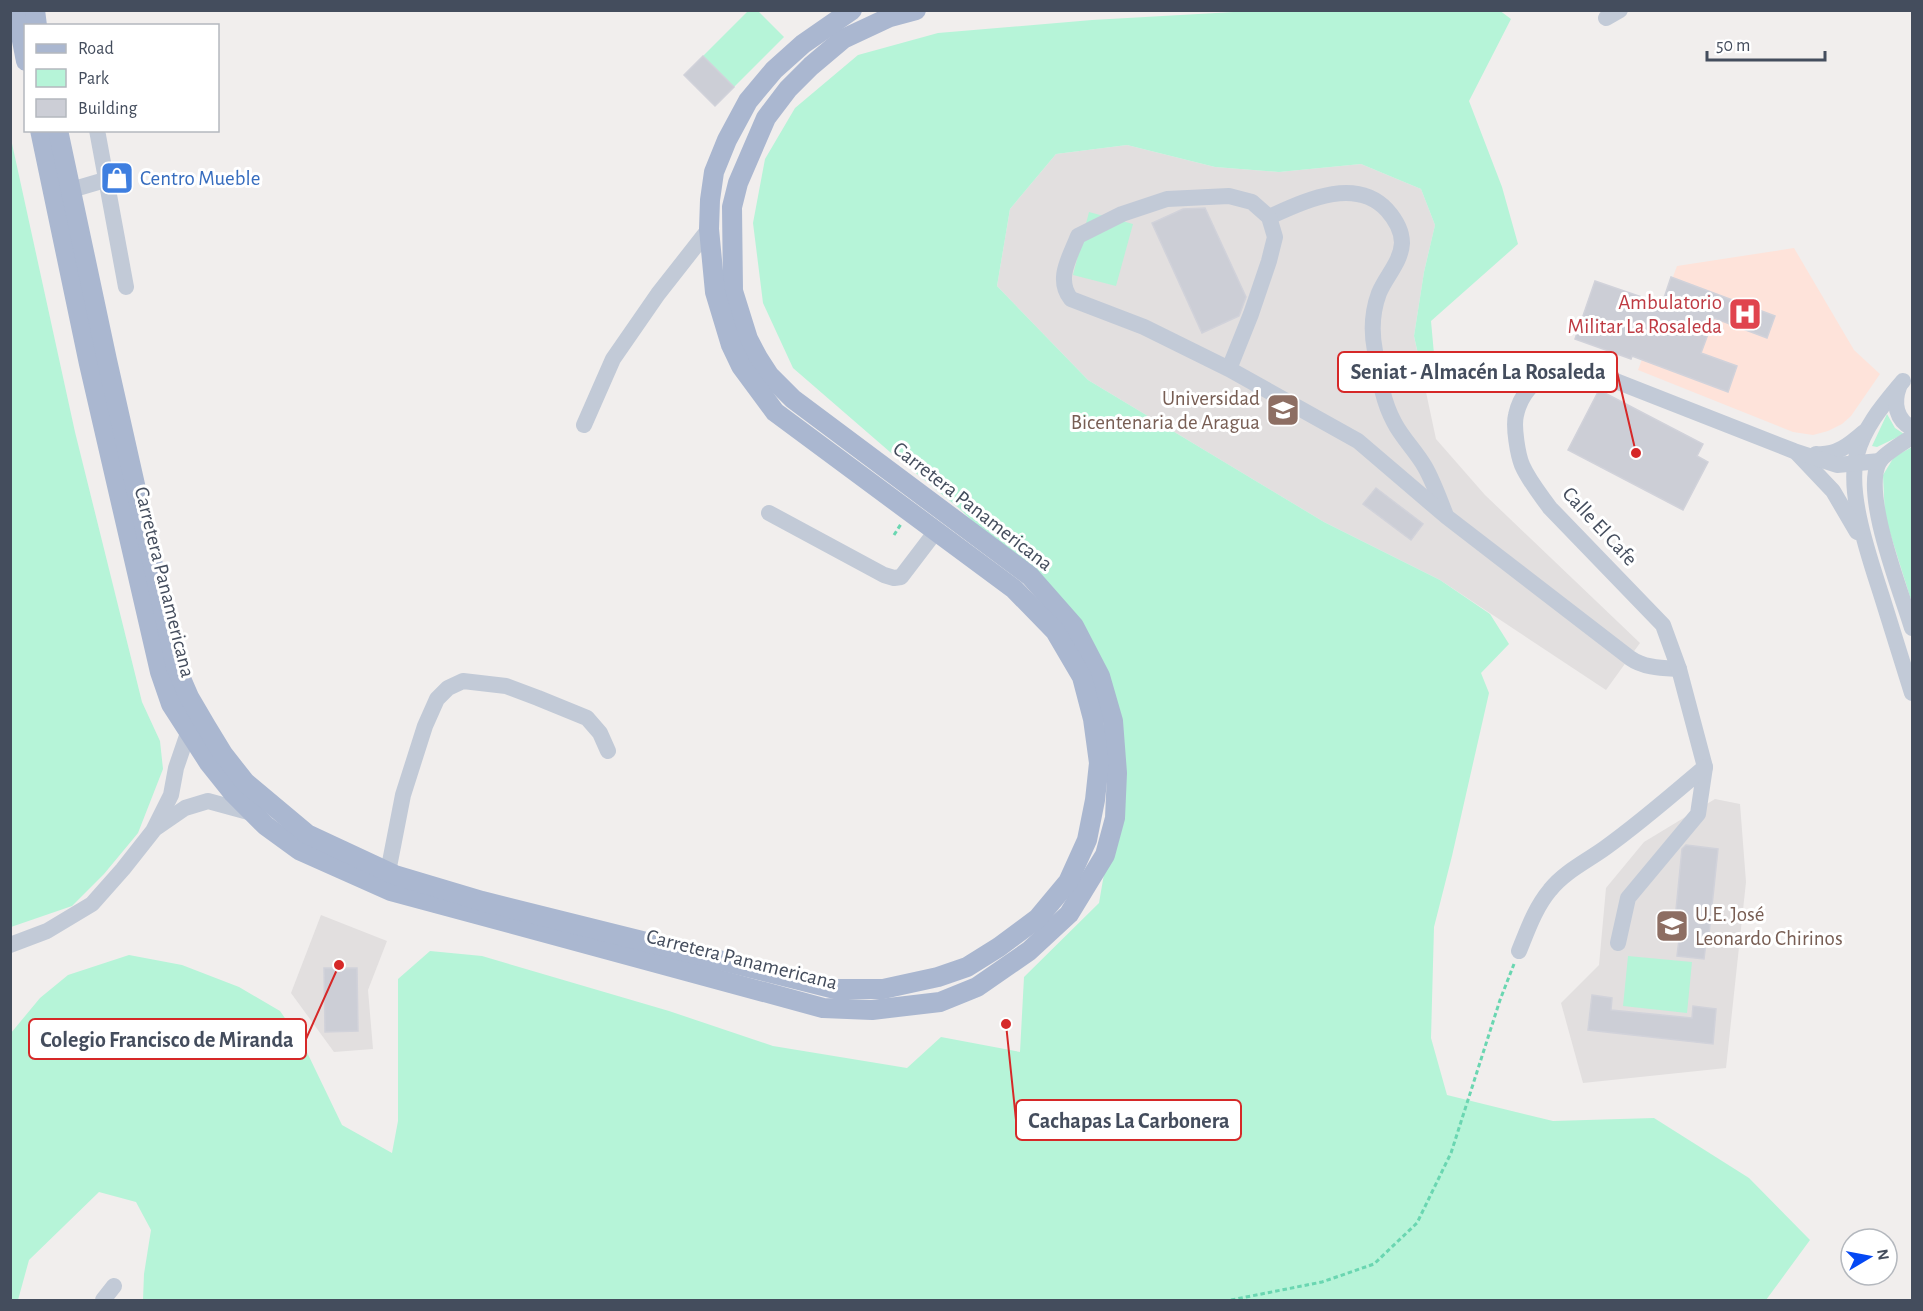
<svg xmlns="http://www.w3.org/2000/svg" width="1923" height="1311" font-family="'Alegreya Sans',sans-serif">
<rect width="100%" height="100%" fill="#f1eeed"/>
<g fill="#e2dfdf">
<path d="M1127,145L1215,167L1279,172L1361,164L1421,189L1435,225L1424,272L1414,336L1436,439L1485,495L1640,643L1606,690L1440,580L1324,522L1088,380L997,286L1010,209L1056,154Z"/>
<path d="M1715,799L1740,804L1746,882L1726,1068L1583,1083L1561,1003L1599,965L1606,888L1644,842Z"/>
<path d="M321,915L387,941L368,990L373,1049L334,1052L291,993Z"/>
</g>
<path fill="#fee3da" d="M1794,248L1854,350L1880,374L1851,416L1842,424L1828,431L1813,435L1793,432L1638,370L1677,266Z"/>
<g fill="#b6f4d8">
<path d="M1269,10H1499L1511,19L1469,101L1502,187L1518,244L1431,321L1434,354L1420,363L1414,336L1424,272L1435,225L1421,189L1361,164L1279,172L1215,167L1127,145L1056,154L1010,209L997,286L1088,380L1324,522L1440,580L1490,614L1509,644L1481,673L1489,693L1452,856L1434,927L1431,1038L1447,1095L1553,1121L1654,1118L1749,1178L1810,1240L1766,1300H143L144,1274L151,1230L136,1202L99,1192L29,1260L18,1300H11V1033L40,998L68,975L129,955L182,965L239,987L280,1011L303,1044L342,1125L392,1153L398,1121V979L430,951L482,956L669,1011L773,1046L907,1068L941,1037L1020,1052L1024,977L1099,903L1122,769L1059,608L960,509L890,452L793,368L763,303L753,223L765,159L795,108L858,55L938,33L1092,20Z"/>
<path d="M748,11H758L784,37L734,87L703,56Z"/>
<path d="M11,139L75,432L142,702L160,741L163,769L138,833L104,874L72,906L11,927Z"/>
<path d="M1089,212L1133,224L1116,286L1073,275Z"/>
<path d="M1887,414L1895,428L1904,434L1877,447L1872,446Z"/>
<path d="M1912,447V603L1885,517L1883,475L1894,457Z"/>
<path d="M1628,956L1692,962L1687,1013L1623,1006Z"/>
</g>
<g fill="#ccced6" stroke="#d1d2da" stroke-width="1.5">
<path d="M703,56L734,87L715,106L684,75Z"/>
<path d="M1205,208L1246,297L1239,316L1202,333L1152,223L1183,209Z"/>
<path d="M1671,277L1775,316L1767,338L1714,318L1701,353L1737,366L1728,392L1632,356L1631,359L1575,339L1595,281L1662,304Z"/>
<path d="M1599,390L1703,444L1697,456L1708,462L1683,510L1568,450Z"/>
<path d="M1376,488L1423,524L1411,540L1363,504Z"/>
<path d="M1686,845L1718,849L1709,934H1707L1704,959L1677,956L1680,931L1674,930L1682,849Z"/>
<path d="M324,968H357L358,1031L325,1032Z"/>
<path d="M1592,995L1612,998L1611,1010L1692,1018L1693,1006L1716,1009L1713,1044L1588,1030Z"/>
</g>
<g fill="none" stroke-linecap="round" stroke-linejoin="round">
<g stroke="#6ad6b1" stroke-width="3" stroke-dasharray="4.5 3" stroke-linecap="butt">
<path d="M894,535L901,524"/>
<path d="M1231,1300L1322,1282L1374,1264L1417,1223L1451,1153L1500,1000L1514,964"/>
</g>
<g stroke="#c2cad7" stroke-width="16">
<path d="M1606,18L1620,10"/>
<path d="M97,130L126,287"/>
<path d="M71,190L105,180"/>
<path d="M1269,217C1305,201 1355,176 1387,210C1395,219 1402,231 1402,243C1401,262 1386,276 1379,293C1372,312 1371,331 1375,351C1379,375 1382,400 1394,422C1402,438 1416,451 1425,467C1433,481 1439,498 1445,513"/>
<path d="M1229,369L1251,314L1269,261L1275,237L1269,217L1252,202L1229,196L1167,199L1122,214L1078,236C1070,257 1055,279 1071,299L1144,327L1229,369L1358,441L1447,517L1630,658C1644,668 1662,668 1679,669"/>
<path d="M1903,381C1884,404 1865,425 1857,454C1846,493 1870,559 1882,597C1892,629 1902,661 1912,693"/>
<path d="M1899,387C1893,403 1896,420 1912,428"/>
<path d="M584,425L613,359L658,294L709,229"/>
<path d="M1912,437C1904,442 1884,454 1879,462C1862,495 1901,591 1912,628"/>
<path d="M1797,453L1833,491L1857,532"/>
<path d="M1816,454C1836,456 1849,445 1864,432"/>
<path d="M769,513L884,575L894,578L901,577L936,531"/>
<path d="M156,828L185,808L208,801L252,813"/>
<path d="M388,872L403,795L425,726L437,699L448,688L463,681L506,686L538,698L587,718L600,733L608,751"/>
<path d="M1618,943L1628,898L1698,814L1705,767L1679,669L1663,625L1550,508C1540,494 1529,481 1522,465C1518,455 1513,427 1516,415C1520,396 1534,378 1553,372C1561,369 1571,369 1580,367L1794,451L1837,465L1880,461"/>
<path d="M10,945L47,931L92,904L123,869L153,831L171,795L176,768L188,733"/>
<path d="M1519,951C1528,929 1535,908 1550,890C1564,872 1587,861 1605,848C1640,823 1672,795 1705,767"/>
<path d="M103,1300L114,1286"/>
</g>
<g stroke="#aab7d0" stroke-width="20">
<path d="M16,10L26,61"/>
<path d="M35,10L37,26"/>
<path d="M40,130L89,364L160,672L171,704L209,763L233,793L266,826L299,850L391,891L823,1008L872,1010L940,1002L977,987L1029,951L1069,914L1105,855L1115,818L1117,773L1113,721L1100,676L1074,626L1030,576L793,399L769,375L758,358L748,339L733,291L732,207L738,183L766,118L788,89L811,66L843,39L890,17L916,10"/>
<path d="M58,130L107,360L176,667L189,697L206,726L223,754L245,782L307,834L395,875L482,901L835,989H883L938,977L967,967L999,947L1038,918L1068,882L1087,840L1095,800L1099,763L1093,719L1082,677L1055,631L1014,589L775,412L741,366L731,345L715,292L709,229L710,200L714,172L727,140L748,101L774,70L803,44L852,10"/>
</g>
</g>
<defs>
<g id="shop-square" transform="scale(1.725)"><rect x="-9" y="-9" width="18" height="18" rx="4" fill="#3f7fe0" stroke="#fff"/><path d="M-5-2.5h2.3a2.7 3.5 0 0 1 5.4 0H5L5.5 6h-11ZM-1.5-2.5h3a1.5 2.3 0 0 0-3 0Z" fill="#fff"/></g>
<g id="hospital-square" transform="scale(1.725)"><rect x="-9" y="-9" width="18" height="18" rx="4" fill="#e0444e" stroke="#fff"/><path d="M-5-5h3v3.5h4V-5h3V5h-3V1.5h-4V5h-3Z" fill="#fff"/></g>
<g id="university-square" transform="scale(1.725)"><rect x="-9" y="-9" width="18" height="18" rx="4" fill="#8d6e63" stroke="#fff"/><path d="M0-5L7-2L0 1L-7-2ZM-4 1L0 2.5L4 1V4Q0 6-4 4Z" fill="#fff"/></g>
<g id="school-square" transform="scale(1.725)"><rect x="-9" y="-9" width="18" height="18" rx="4" fill="#8d6e63" stroke="#fff"/><path d="M0-5L7-2L0 1L-7-2ZM-4 1L0 2.5L4 1V4Q0 6-4 4Z" fill="#fff"/></g>
</defs>
<g fill-rule="evenodd">
<use href="#shop-square" x="117" y="178"/>
<use href="#hospital-square" x="1745" y="314"/>
<use href="#university-square" x="1283" y="410"/>
<use href="#school-square" x="1672" y="926"/>
</g>
<g text-anchor="middle" stroke-width="6" stroke-linejoin="round" paint-order="stroke">
<g font-size="21" fill="#366cbe" stroke="#fff" text-anchor="start">
<text x="140" y="185">Centro Mueble</text>
</g>
<g font-size="21" fill="#be3a42" stroke="#fff" text-anchor="end">
<text x="1722" y="309">Ambulatorio<tspan x="1722" dy="24">Militar La Rosaleda</tspan></text>
</g>
<g font-size="21" fill="#785e54" stroke="#fff" text-anchor="end">
<text x="1260" y="405">Universidad<tspan x="1260" dy="24">Bicentenaria de Aragua</tspan></text>
<text x="1695" y="921" text-anchor="start">U.E. José<tspan x="1695" dy="24">Leonardo Chirinos</tspan></text>
</g>
<g font-size="21" fill="#444d5d" stroke="#fff">
<text transform="translate(973 506) rotate(38)" y="7">Carretera Panamericana</text>
<text transform="translate(1600 526) rotate(47)" y="7">Calle El Cafe</text>
<text transform="translate(165 582) rotate(76)" y="7">Carretera Panamericana</text>
<text transform="translate(742 959) rotate(14)" y="7">Carretera Panamericana</text>
</g>
</g>
<path fill="none" stroke="#d62828" stroke-width="2" d="M1636 453L1617 372M339 965L306 1039M1006 1024L1016 1120"/>
<g fill="#d62828" stroke="#fff" stroke-width="2">
<circle cx="1636" cy="453" r="6"/>
<circle cx="339" cy="965" r="6"/>
<circle cx="1006" cy="1024" r="6"/>
</g>
<g fill="#fff" stroke="#d62828" stroke-width="2">
<rect x="1338" y="352" width="279" height="40" rx="6"/>
<rect x="29" y="1019" width="277" height="40" rx="6"/>
<rect x="1016" y="1100" width="225" height="40" rx="6"/>
</g>
<g font-size="22" text-anchor="middle" font-weight="bold" fill="#444d5d">
<text x="1478" y="379">Seniat - Almacén La Rosaleda</text>
<text x="167" y="1047">Colegio Francisco de Miranda</text>
<text x="1129" y="1128">Cachapas La Carbonera</text>
</g>
<rect width="1923" height="1311" fill="none" stroke="#444d5d" stroke-width="24"/>
<rect x="24" y="24" width="195" height="108" fill="#ffffff" stroke="#b4b8be" stroke-width="1.5"/>
<rect x="36" y="44" width="30" height="9" fill="#aab7d0" stroke="#b4b8be" stroke-width="1.5"/>
<text x="78" y="54" font-size="18" fill="#444d5d">Road</text>
<rect x="36" y="69" width="30" height="18" fill="#b6f4d8" stroke="#b4b8be" stroke-width="1.5"/>
<text x="78" y="84" font-size="18" fill="#444d5d">Park</text>
<rect x="36" y="99" width="30" height="18" fill="#ccced6" stroke="#b4b8be" stroke-width="1.5"/>
<text x="78" y="114" font-size="18" fill="#444d5d">Building</text>
<g transform="translate(1869 1257) rotate(80)"><circle r="28" fill="#ffffff" stroke="#b4b8be" stroke-width="1.5"/>
<path d="M0-4.5L10 22L0 15L-10 22Z" fill="#0448f4"/>
<text y="-9" font-size="16" font-weight="bold" text-anchor="middle" fill="#444d5d">N</text>
</g>
<path d="M1707 51v9h118v-9" fill="none" stroke="#444d5d" stroke-width="3"/>
<text x="1716" y="51" font-size="18" fill="#444d5d" stroke="#ffffff" stroke-width="4.5" paint-order="stroke">50 m</text>
</svg>
